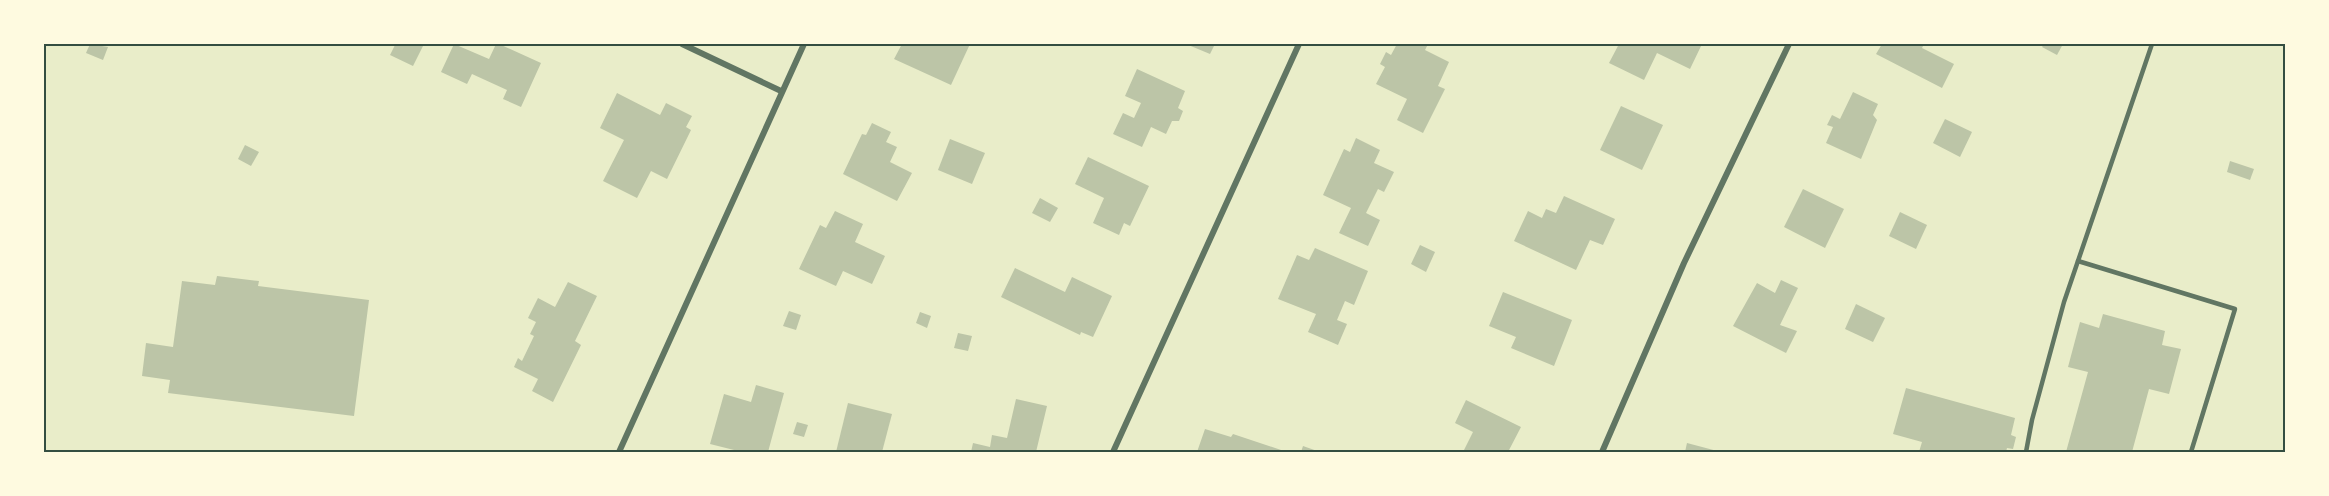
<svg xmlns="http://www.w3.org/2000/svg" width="2329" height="496" font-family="'Source Sans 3',sans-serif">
<rect width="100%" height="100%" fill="#e9edc9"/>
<g fill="#bcc5a7">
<path d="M90,44L108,47L103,60L86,53Z"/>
<path d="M391,44H424L413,66L390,55L395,45Z"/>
<path d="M454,44L489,59L496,44H499L541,63L521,107L503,99L507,90L472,74L467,84L441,72Z"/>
<path d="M902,44H970L951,85L894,59Z"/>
<path d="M1186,44H1215L1210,54Z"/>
<path d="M1397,44H1428L1425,50L1449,62L1438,86L1445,89L1423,133L1397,120L1407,99L1376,84L1385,67L1380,64L1386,52L1391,55Z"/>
<path d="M1619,44H1702L1690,69L1657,53L1644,80L1609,63Z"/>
<path d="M1882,44H1924L1922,48L1954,64L1942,88L1876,54Z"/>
<path d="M2044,44H2063L2057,55L2042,47Z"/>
<path d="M1137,69L1185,91L1178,108L1183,111L1179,121H1172L1166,134L1151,127L1142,147L1113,134L1123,113L1134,118L1141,103L1125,96Z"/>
<path d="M1853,92L1878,104L1873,115L1877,120L1861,159L1826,143L1833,127L1827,125L1832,115L1840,119Z"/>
<path d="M617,93L660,115L666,103L692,116L686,127L691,130L667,179L651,171L637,198L603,181L624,140L600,128Z"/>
<path d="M1621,106L1663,125L1642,170L1600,150Z"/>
<path d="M1945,119L1972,132L1960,157L1933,143Z"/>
<path d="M872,123L891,132L886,142L897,147L890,162L912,173L897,201L843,174L862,134L866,135Z"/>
<path d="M1356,138L1380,150L1374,163L1394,172L1384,192L1378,189L1366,213L1380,220L1368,246L1339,233L1351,208L1323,195L1344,149L1350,152Z"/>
<path d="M950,139L985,153L972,184L938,170Z"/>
<path d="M245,145L259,152L251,166L238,159Z"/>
<path d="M1088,157L1149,186L1130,226L1124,223L1119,235L1093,223L1104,198L1075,184Z"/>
<path d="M2230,161L2254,169L2250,180L2227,172Z"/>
<path d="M1803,189L1844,209L1825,248L1784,227Z"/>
<path d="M1564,196L1615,219L1603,245L1590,240L1576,270L1514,241L1528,211L1542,218L1546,209L1556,213Z"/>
<path d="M1040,198L1058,208L1050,222L1032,213Z"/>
<path d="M835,211L863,224L855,242L885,256L872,284L843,271L836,286L799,269L820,225L826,228Z"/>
<path d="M1900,212L1927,225L1916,249L1889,236Z"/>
<path d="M1420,245L1435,252L1426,272L1411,264Z"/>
<path d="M1315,248L1368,271L1354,305L1345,301L1337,320L1347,324L1338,345L1308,332L1316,314L1278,299L1297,255L1309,260Z"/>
<path d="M1015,268L1065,292L1072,277L1112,296L1093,337L1081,332L1080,335L1001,297Z"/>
<path d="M217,276L259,281L258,286L369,300L354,416L168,393L170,380L142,376L146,343L173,347L182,281L215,285Z"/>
<path d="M1781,280L1798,288L1780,325L1797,331L1786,353L1733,326L1757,283L1775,293Z"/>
<path d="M568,282L597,296L575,341L581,345L553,402L532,391L538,379L514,367L518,358L522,361L534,336L530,334L536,322L528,318L538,298L555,307Z"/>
<path d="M1503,292L1572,320L1554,366L1511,348L1516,337L1489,326Z"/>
<path d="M1856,304L1885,318L1873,342L1845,329Z"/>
<path d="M789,311L801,315L796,330L783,326Z"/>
<path d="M920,312L931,316L927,328L916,323Z"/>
<path d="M2103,314L2165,331L2162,345L2181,349L2169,394L2149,389L2132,452H2066L2088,372L2068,367L2080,322L2099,328Z"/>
<path d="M958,333L972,336L968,351L954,348Z"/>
<path d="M756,385L784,393L768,452H742L710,444L724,394L751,402Z"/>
<path d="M1906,388L2015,418L2011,435L2016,437L2013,449L2007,448L2006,452H1919L1922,442L1893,434Z"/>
<path d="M1016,399L1047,406L1036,452H971L973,443L990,447L992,435L1007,438Z"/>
<path d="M1466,400L1521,427L1508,452H1463L1473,432L1455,423Z"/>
<path d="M848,403L892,414L882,452H836Z"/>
<path d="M797,422L808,425L804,437L793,434Z"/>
<path d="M1205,429L1231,437L1233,434L1287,452H1197Z"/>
<path d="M1687,443L1721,452H1685Z"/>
<path d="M1303,446L1320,452H1301Z"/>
</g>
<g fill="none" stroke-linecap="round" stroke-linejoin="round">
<g stroke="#617663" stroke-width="4.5">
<path d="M2078,261L2235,309L2191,452"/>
<path d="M2026,452L2032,420L2064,302L2152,44"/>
</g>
<g stroke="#617663" stroke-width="6">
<path d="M682,44L781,91"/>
<path d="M619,452L804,44"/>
<path d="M1113,452L1299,44"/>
<path d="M1602,452L1684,263L1789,44"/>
</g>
</g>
<rect width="2329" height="496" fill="none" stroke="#fefae0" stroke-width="90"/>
<rect x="45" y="45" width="2239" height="406" fill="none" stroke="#344e41" stroke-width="2"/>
</svg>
